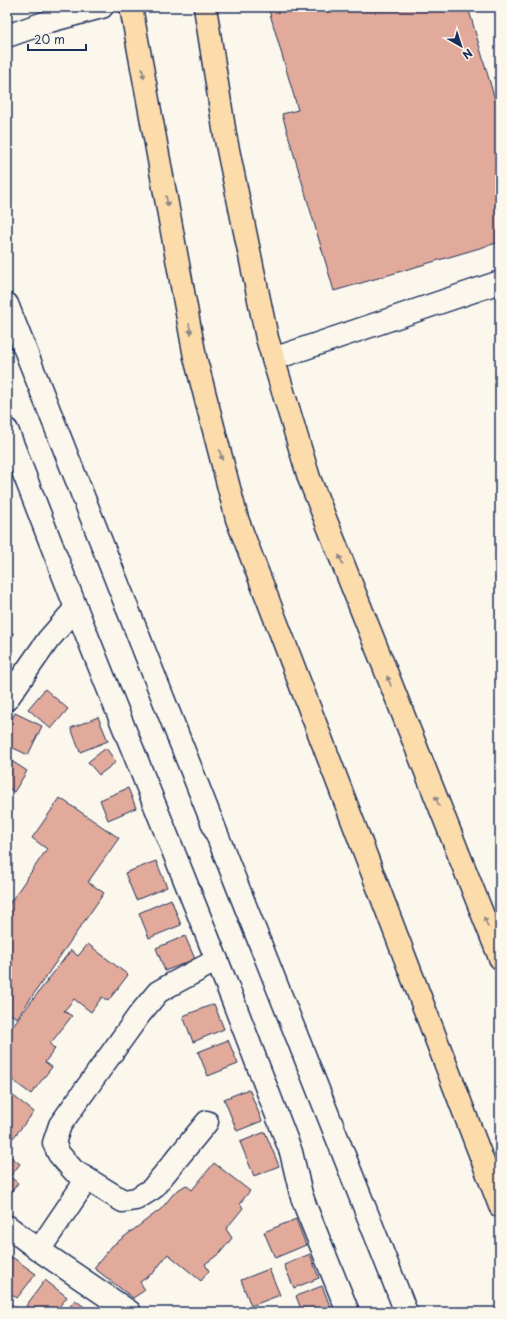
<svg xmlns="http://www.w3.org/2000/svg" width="507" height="1319" font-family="'Playpen Sans',sans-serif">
<rect width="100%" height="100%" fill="#fbf7ec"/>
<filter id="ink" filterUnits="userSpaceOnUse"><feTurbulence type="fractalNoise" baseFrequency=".025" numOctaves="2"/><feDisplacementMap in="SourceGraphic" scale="8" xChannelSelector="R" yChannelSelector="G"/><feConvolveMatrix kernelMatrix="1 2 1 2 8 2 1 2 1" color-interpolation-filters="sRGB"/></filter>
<g filter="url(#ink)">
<g fill="#e2aa9a" stroke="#1b2f5e">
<path d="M268,7H468L500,117V242L334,291L282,114L298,110Z"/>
<path d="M7,630L14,634L7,645Z"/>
<path d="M45,689L68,709L51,729L28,709Z"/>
<path d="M15,713L42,726L28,755L7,745V729Z"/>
<path d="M98,717L108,741L80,752L71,728Z"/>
<path d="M106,748L116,762L99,775L88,762Z"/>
<path d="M7,758L27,771L14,792L7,787Z"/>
<path d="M128,788L136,808L108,820L100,800Z"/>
<path d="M60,798L119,838L88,882L104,893L17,1018L7,1012V907L47,849L32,838Z"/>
<path d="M156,861L167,887L136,900L125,873Z"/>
<path d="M171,899L181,925L149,938L139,913Z"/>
<path d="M185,936L195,959L165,971L156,948Z"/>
<path d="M88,944L128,975L108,1001L102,997L91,1012L74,999L64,1011L72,1016L50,1044L55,1049L45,1062L52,1067L31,1094L7,1076V1033L71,950L78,956Z"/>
<path d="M214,1004L224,1029L193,1042L183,1016Z"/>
<path d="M228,1040L238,1064L208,1076L198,1052Z"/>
<path d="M249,1089L262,1121L237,1131L224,1099Z"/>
<path d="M7,1091L34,1112L13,1138L7,1134Z"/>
<path d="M265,1132L279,1166L254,1176L240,1142Z"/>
<path d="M7,1154L20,1164L10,1177L18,1183L7,1198Z"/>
<path d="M214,1163L250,1191L240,1203L243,1208L226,1229L232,1238L220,1253L205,1264L209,1271L201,1281L168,1254L154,1272L140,1282L145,1290L133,1298L94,1268L112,1246L161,1209L175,1192L186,1185L192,1190Z"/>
<path d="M296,1219L306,1245L275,1258L264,1232Z"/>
<path d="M310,1254L319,1278L294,1288L284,1265Z"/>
<path d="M12,1257L36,1274L17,1298L7,1291V1263Z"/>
<path d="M269,1269L280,1295L251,1306L241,1280Z"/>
<path d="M45,1280L67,1297L55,1312H34L26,1306Z"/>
<path d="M322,1286L332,1311L302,1312L296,1296Z"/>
<path d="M75,1300L91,1312H66Z"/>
<path d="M7,1301L20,1311L19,1312H7Z"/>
</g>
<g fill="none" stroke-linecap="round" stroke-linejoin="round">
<g stroke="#1b2f5e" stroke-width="25">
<g id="minor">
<path d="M7,36L50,21L102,7"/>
<path d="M7,304L406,1312"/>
<path d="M273,359L500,282"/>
<path d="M7,430L76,608L232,998L291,1152L301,1194L306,1208L348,1312"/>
<path d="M7,699L48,640L76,608"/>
<path d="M207,1122L152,1189L136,1199L123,1201L74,1171L59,1154L54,1143L60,1125L139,1015L158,992L172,984L217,960"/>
<path d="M7,1226L39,1250L130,1312"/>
<path d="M39,1250L87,1179"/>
</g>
</g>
<g stroke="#1b2f5e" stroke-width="25">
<g id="major">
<path d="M131,7L195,357L237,519L500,1206"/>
<path d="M205,7L225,135L267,338L309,478L500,958"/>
</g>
</g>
<use href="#minor" stroke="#fbf7ec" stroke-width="22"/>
<use href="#major" stroke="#fddcac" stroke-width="22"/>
</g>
<defs><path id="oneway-solid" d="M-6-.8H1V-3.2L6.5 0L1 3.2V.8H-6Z"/></defs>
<g fill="#8c8685">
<use href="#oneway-solid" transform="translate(143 73) rotate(80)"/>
<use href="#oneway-solid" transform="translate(167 201) rotate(80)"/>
<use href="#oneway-solid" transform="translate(190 329) rotate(80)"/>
<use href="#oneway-solid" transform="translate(221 455) rotate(75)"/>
<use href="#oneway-solid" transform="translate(341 560) rotate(-112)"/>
<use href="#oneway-solid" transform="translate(389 681) rotate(-112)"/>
<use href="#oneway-solid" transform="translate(437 801) rotate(-112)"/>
<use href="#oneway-solid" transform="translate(486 922) rotate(-112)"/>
</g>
</g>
<rect width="507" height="1319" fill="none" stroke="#fbf7ec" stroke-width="24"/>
<rect x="12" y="12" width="483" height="1295" fill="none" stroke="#1b2f5e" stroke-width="1.5" filter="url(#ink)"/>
<g transform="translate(461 46) rotate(141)" stroke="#fbf7ec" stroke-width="3" paint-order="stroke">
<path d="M0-3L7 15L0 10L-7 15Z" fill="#1b2f5e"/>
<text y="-6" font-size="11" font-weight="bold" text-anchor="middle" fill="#1b2f5e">N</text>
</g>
<path d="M28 44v6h58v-6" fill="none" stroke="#1b2f5e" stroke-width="2"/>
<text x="34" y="44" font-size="12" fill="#1b2f5e" stroke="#fbf7ec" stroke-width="3" paint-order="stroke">20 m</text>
</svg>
